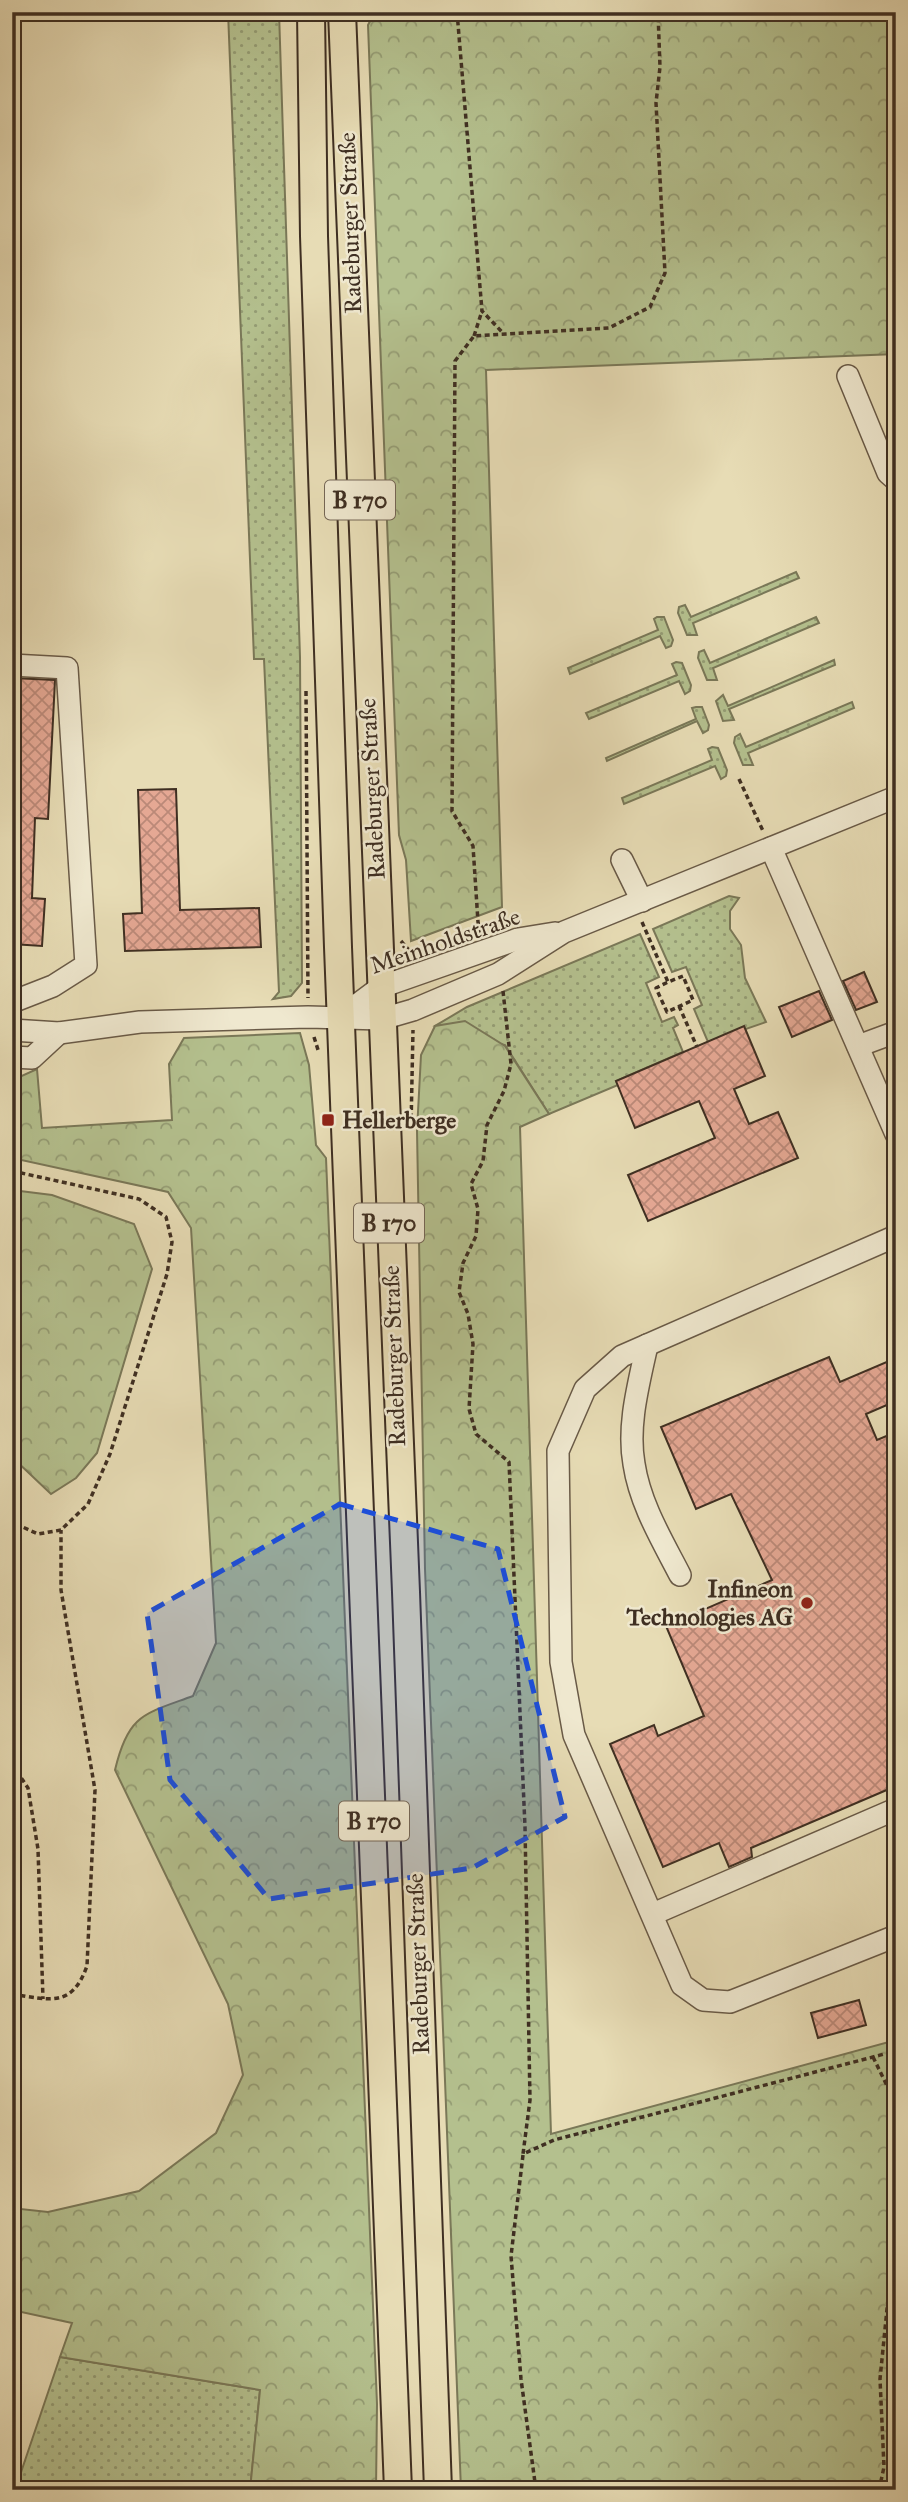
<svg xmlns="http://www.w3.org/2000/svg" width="908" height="2502" font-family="'IM FELL Great Primer',serif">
<defs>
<pattern id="grass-dots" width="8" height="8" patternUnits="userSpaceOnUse" patternTransform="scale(1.75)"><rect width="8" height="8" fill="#b4c08e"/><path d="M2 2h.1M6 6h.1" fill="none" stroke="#949c74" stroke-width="1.8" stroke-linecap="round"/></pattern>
<pattern id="forest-crowns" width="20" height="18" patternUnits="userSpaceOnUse" patternTransform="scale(1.75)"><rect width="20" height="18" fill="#b4c08e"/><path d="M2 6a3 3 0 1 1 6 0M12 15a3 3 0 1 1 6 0" fill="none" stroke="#949c74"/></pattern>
<pattern id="building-cross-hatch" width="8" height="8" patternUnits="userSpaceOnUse" patternTransform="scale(1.75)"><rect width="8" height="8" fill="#e5a894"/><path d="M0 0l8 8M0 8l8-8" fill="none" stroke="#bb8978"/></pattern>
</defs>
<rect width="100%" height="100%" fill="#e7dcb5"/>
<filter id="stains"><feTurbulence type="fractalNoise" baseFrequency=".00286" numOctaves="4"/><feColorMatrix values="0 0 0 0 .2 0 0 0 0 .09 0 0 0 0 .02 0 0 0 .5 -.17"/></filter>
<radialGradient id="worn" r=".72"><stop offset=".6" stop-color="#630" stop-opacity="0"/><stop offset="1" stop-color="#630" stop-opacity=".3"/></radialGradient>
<g fill="url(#grass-dots)" stroke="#7a7858" stroke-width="2">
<path d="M228,12H279L300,657L302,983L291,996L273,999L279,992L264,659H254Z"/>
<path d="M796,572L799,578L693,623L697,635H687L678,613L679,607L685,605L691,617Z"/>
<path d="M657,617H664L673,640L671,646L666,648L660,636L570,674L568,668L658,630L654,619Z"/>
<path d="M816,617L819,623L713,668L717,680H707L698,658L699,652L704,650L710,663Z"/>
<path d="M834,660L835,665L729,709L734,720L723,721L716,701L723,695L728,706Z"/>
<path d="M676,662L682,663L691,685L690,691L685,694L679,681L589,719L586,713L677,675L672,664Z"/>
<path d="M852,702L854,708L748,753L753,765H743L734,743L735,737L740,734L746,747Z"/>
<path d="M696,707H702L709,725L708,730L703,733L697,721L607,761L606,758L696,719L692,708Z"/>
<path d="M712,747L718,748L727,770L726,776L721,779L715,766L624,804L622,798L712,760L708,749Z"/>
<path d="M729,896L739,898L730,911V929L741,945L745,978L766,1022L708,1042L694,1009L702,1005L686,967L672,972L653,929Z"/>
<path d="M640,934L659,977L646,983L662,1022L674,1017L678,1025L673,1028L683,1052L616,1081L618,1085L549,1114L505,1045L435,1026L467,1007Z"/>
<path d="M60,2357L260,2390L250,2490H15Z"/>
</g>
<g fill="url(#forest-crowns)" stroke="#7a7858" stroke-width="2">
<path d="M375,12H896V354L486,370L502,907L411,941L406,860L399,835L368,25Z"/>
<path d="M465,1021L505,1046L549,1114L520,1127L551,2134L896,2040V2490H461L425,1569L417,1131L421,1055L435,1026Z"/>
<path d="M300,1033L309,1065L316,1145L326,1158L377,2404L376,2490H250L260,2390L60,2357L72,2323L12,2310V2208L48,2212L139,2191L216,2133L243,2075L228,2004L115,1770C128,1714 144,1714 193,1696L216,1643L191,1228L168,1192L12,1158V1132L21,1130L17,1078L37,1069L42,1128L172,1120L169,1064L184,1038Z"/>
<path d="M12,1190L52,1195L134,1224L152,1269L97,1453L76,1478L51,1494L12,1457Z"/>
</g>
<g fill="url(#building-cross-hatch)" stroke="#3f2f22" stroke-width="2">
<path d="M12,678L55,680L48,819L35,818L32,898L45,899L42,946L12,944Z"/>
<path d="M176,789L180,910L259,908L261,947L125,951L123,914L142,913L138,790Z"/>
<path d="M864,972L877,1002L856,1010L843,981Z"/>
<path d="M819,991L832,1020L792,1037L779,1007Z"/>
<path d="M744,1026L765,1076L734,1089L749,1124L778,1112L798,1158L648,1221L628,1175L715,1138L699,1101L635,1128L616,1081Z"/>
<path d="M829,1357L840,1382L896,1358V1401L866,1414L877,1440L896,1432V1786L751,1848L752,1857L729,1867L719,1843L663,1867L610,1744L654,1725L658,1736L704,1716L666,1626L772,1580L731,1494L696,1509L661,1427Z"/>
<path d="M859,2000L866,2025L818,2038L811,2013Z"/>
</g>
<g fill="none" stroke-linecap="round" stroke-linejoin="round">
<g stroke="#695a47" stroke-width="24">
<g id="minor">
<path d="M848,376L888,473L896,480"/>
<path d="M12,665L67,668L86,965L53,986L12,1002"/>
<path d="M771,848L896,1134"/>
<path d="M622,860L642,901"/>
<path d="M342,1016L381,987L518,939L555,933"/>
<path d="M12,1030L59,1033L140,1022L308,1017L382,1019L413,1010L498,974L564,932L896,797"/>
<path d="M858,1046L896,1032"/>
<path d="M12,1057L32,1058L59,1033"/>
<path d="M896,1236L622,1356L585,1389L558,1451L561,1662L574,1735L682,1985L703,2000L730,2002L896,1936"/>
<path d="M647,1345C639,1383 627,1425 634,1464C640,1504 662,1540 680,1575"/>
<path d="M653,1914L896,1809"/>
</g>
</g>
<g stroke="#3f2f22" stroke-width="30">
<g id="major">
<path d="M311,12L314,236L338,947L398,2490"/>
<path d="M342,12L406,1592L438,2490"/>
</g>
</g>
<g stroke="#3f2f22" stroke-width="3.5" stroke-dasharray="5 3.5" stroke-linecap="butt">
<path d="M457,12L482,311L504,334"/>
<path d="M474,336L482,311"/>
<path d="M306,691L308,998"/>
<path d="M739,779L763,831"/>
<path d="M642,922L668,982L683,976L693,1000L667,1012L656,988L668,982"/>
<path d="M481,933L478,922L473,846L452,811L455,361L474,336L609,328L650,307L665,273L656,103L660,67L658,12"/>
<path d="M401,941L414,956"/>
<path d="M503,991L511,1064L504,1091L487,1125L483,1161L471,1184L478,1209L476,1236L463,1263L459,1292L468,1314L473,1344L469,1409L476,1434L509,1462L525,1827L530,2100L523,2154L554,2140L896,2051"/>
<path d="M679,1006L697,1047"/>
<path d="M314,1037L319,1053"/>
<path d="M411,1127L413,1030"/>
<path d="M12,1171L139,1199L166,1217L172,1242L167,1274L110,1454L88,1504L61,1530L38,1534L16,1524L12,1516"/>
<path d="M12,1764L28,1788L38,1849L43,1999"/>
<path d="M12,1994C50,2000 72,2008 87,1966L95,1790L61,1590V1530"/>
<path d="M873,2057L896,2104"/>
<path d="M523,2155L511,2256L521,2379L536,2490"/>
<path d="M879,2490L884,2467L880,2379L892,2259L896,2157"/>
</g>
<use href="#minor" stroke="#efe8cf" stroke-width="21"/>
<use href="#major" stroke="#e7dcb5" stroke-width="26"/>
</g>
<path fill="#1d4ed8" fill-opacity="0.2" stroke="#1d4ed8" stroke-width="5" stroke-dasharray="14 9" stroke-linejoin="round" d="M340,1504L498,1549L565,1817L472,1868L269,1899L170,1780L147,1613Z"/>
<g fill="#8f2418" stroke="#efe8cf" stroke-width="2.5">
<rect x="321" y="1113" width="14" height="14" rx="3.5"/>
<circle cx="807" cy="1603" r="7"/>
</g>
<g text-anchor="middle" stroke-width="5" stroke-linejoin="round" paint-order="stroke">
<g fill="#efe8cf" stroke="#746656" stroke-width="2">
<rect x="325" y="480.5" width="70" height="39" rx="5"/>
<rect x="354" y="1203.5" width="70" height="39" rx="5"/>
<rect x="339" y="1801.5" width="70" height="39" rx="5"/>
</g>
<g font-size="23" font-weight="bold" fill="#3f2f22">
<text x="360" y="508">B 170</text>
<text x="389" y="1231">B 170</text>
<text x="374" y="1829">B 170</text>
</g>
<g font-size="24" fill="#3f2f22" stroke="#efe8cf">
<text transform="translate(350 223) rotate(-92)" y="8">Radeburger Straße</text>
<text transform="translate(372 789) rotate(-93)" y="8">Radeburger Straße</text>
<text transform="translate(445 941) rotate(-19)" y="8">Meinholdstraße</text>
<text transform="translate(394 1356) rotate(-92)" y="8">Radeburger Straße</text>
<text transform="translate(418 1964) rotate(-92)" y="8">Radeburger Straße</text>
</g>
<g font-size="24" font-weight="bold" fill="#3f2f22" stroke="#efe8cf" text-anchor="start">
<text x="342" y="1128">Hellerberge</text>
<text x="793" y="1597" text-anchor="end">Infineon<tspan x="793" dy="28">Technologies AG</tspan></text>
</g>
</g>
<rect width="908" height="2502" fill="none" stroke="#e7dcb5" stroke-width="42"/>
<rect x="14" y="14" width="880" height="2474" fill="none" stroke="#3f2f22" stroke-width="3.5"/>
<rect x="21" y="21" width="866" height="2460" fill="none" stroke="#3f2f22" stroke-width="2"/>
<rect width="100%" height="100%" filter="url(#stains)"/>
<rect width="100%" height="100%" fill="url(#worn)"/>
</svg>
